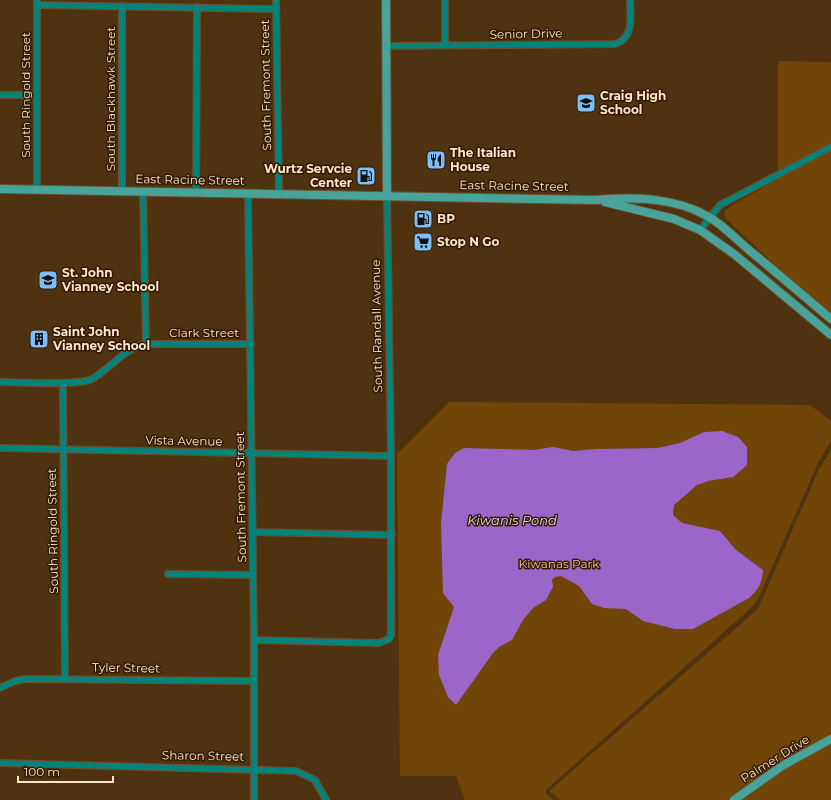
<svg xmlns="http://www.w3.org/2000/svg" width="831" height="800" font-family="Montserrat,sans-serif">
<rect width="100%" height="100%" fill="#4f3210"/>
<g fill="#714408">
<path d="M778,61L831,62V313L790,279L725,218V211L729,207L778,179Z"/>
<path d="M449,402L810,405L831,421V441L818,463L758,599L751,608L547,789L546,794L554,800H465L456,776H400L397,454Z"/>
<path d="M831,450V800H561L549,791L758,609L819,469Z"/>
</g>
<path fill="#9a66ca" d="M722,431L738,437L747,447V465L733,477L708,481L697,485L674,505L673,515L682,523L720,531L736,550L763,570C762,583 759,589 749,598L693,629H675L643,621L626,609L604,608L592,604L579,586L561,576L555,577L552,580L553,587L546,600L533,608L523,620L512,640L499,647L493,653L456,705L448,697L439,675L438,655L454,607L443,593L441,523L447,464L455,453L464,448L533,450L553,447L573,451L597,449L658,448L680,443L704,432Z"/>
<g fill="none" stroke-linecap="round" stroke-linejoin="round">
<g stroke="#6b4f2e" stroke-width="8">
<g id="street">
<path d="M37,0V190"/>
<path d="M276,0L279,194"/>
<path d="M445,0V45"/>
<path d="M37,5L276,9"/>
<path d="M122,6V191"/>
<path d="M386,46L615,44C635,38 630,16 630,0"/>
<path d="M0,95H37"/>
<path d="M143,191L146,344"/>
<path d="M196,192L197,7"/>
<path d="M248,193L254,640V800"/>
<path d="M700,230L720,205L831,147"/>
<path d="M0,382C17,382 80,386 92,379C111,368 123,349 146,344H251"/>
<path d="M63,383L65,679"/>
<path d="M0,448L391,456"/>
<path d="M253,532L392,535"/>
<path d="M168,574L253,575"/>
<path d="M254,640L379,643L389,639L391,635V456L387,195"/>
<path d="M0,688L15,681L25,679L253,681"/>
<path d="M0,763L296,771L315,780L326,800"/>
</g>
</g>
<g stroke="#6b4f2e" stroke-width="10">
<g id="secondary">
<path d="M386,0L387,195"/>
<path d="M0,189L596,200C635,197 675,197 709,217C724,226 736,239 749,250C777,273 804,296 831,319"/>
<path d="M605,202L674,219L700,230L734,254L831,335"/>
<path d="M734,800L782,766L831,739"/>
</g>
</g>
<use href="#street" stroke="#00847b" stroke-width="5.5"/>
<use href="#secondary" stroke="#48a39a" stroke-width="8"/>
</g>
<defs>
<g id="school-square" transform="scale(1)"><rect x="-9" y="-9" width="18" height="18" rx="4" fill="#7cbef9" stroke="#311a01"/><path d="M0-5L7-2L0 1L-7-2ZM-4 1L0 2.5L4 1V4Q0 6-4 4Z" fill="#111"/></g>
<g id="restaurant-square" transform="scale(1)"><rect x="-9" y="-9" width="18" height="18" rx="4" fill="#7cbef9" stroke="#311a01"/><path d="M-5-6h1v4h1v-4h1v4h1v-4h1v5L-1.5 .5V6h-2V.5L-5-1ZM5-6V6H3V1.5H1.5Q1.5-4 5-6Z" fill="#111"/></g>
<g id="fuel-square" transform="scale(1)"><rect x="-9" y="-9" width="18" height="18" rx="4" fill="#7cbef9" stroke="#311a01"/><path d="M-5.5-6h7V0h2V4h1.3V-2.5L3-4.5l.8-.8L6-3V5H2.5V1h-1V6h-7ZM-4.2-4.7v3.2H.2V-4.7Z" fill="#111"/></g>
<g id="supermarket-square" transform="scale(1)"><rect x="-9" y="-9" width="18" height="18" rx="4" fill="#7cbef9" stroke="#311a01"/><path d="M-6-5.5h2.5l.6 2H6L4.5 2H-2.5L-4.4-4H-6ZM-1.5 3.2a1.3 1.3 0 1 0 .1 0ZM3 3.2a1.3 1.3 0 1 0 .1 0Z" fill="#111"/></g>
<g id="building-square" transform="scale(1)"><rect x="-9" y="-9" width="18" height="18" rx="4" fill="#7cbef9" stroke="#311a01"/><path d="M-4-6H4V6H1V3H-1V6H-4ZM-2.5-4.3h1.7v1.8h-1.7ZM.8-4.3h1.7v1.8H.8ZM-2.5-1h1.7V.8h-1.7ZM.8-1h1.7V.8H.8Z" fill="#111"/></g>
</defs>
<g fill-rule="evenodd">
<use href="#school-square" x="586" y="103"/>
<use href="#restaurant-square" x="436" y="160"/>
<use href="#fuel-square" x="366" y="176"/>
<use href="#fuel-square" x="423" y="219"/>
<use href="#supermarket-square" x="423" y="242"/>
<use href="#school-square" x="48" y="280"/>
<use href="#building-square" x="39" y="339"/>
</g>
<g text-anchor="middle" stroke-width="3" stroke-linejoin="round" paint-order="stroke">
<g font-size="12" fill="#fde5cd" stroke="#311a01">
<text transform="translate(526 34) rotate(-1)" y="4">Senior Drive</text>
<text transform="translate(266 85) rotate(-91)" y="4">South Fremont Street</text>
<text transform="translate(26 95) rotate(-90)" y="4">South Ringold Street</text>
<text transform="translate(111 99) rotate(-90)" y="4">South Blackhawk Street</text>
<text transform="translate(190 180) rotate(1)" y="4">East Racine Street</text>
<text transform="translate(514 186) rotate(1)" y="4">East Racine Street</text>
<text transform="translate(377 326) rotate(-91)" y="4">South Randall Avenue</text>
<text x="204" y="337">Clark Street</text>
<text transform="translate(184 441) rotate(1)" y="4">Vista Avenue</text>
<text transform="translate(241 497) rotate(-91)" y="4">South Fremont Street</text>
<text transform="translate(53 531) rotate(-91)" y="4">South Ringold Street</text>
<text transform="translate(126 668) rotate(1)" y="4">Tyler Street</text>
<text transform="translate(203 756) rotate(1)" y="4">Sharon Street</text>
<text transform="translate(775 759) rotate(-32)" y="4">Palmer Drive</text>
</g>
<g font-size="12" font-weight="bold" fill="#fde5cd" stroke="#311a01" text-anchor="start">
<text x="600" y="100">Craig High<tspan x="600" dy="14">School</tspan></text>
<text x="450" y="157">The Italian<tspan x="450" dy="14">House</tspan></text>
<text x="352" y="173" text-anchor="end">Wurtz Servcie<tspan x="352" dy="14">Center</tspan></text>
<text x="437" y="223">BP</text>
<text x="437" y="246">Stop N Go</text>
<text x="62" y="277">St. John<tspan x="62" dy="14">Vianney School</tspan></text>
<text x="53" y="336">Saint John<tspan x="53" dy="14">Vianney School</tspan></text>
</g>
<g font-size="12" fill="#f1c69c" stroke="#311a01">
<text x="559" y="568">Kiwanas Park</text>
</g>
<g font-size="13" font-style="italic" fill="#e1d5ee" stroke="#311a01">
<text x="512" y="525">Kiwanis Pond</text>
</g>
</g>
<path d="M18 776v6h95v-6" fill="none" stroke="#fde5cd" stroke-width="2"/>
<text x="24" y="776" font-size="12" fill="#fde5cd" stroke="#311a01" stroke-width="3" paint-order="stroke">100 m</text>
</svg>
